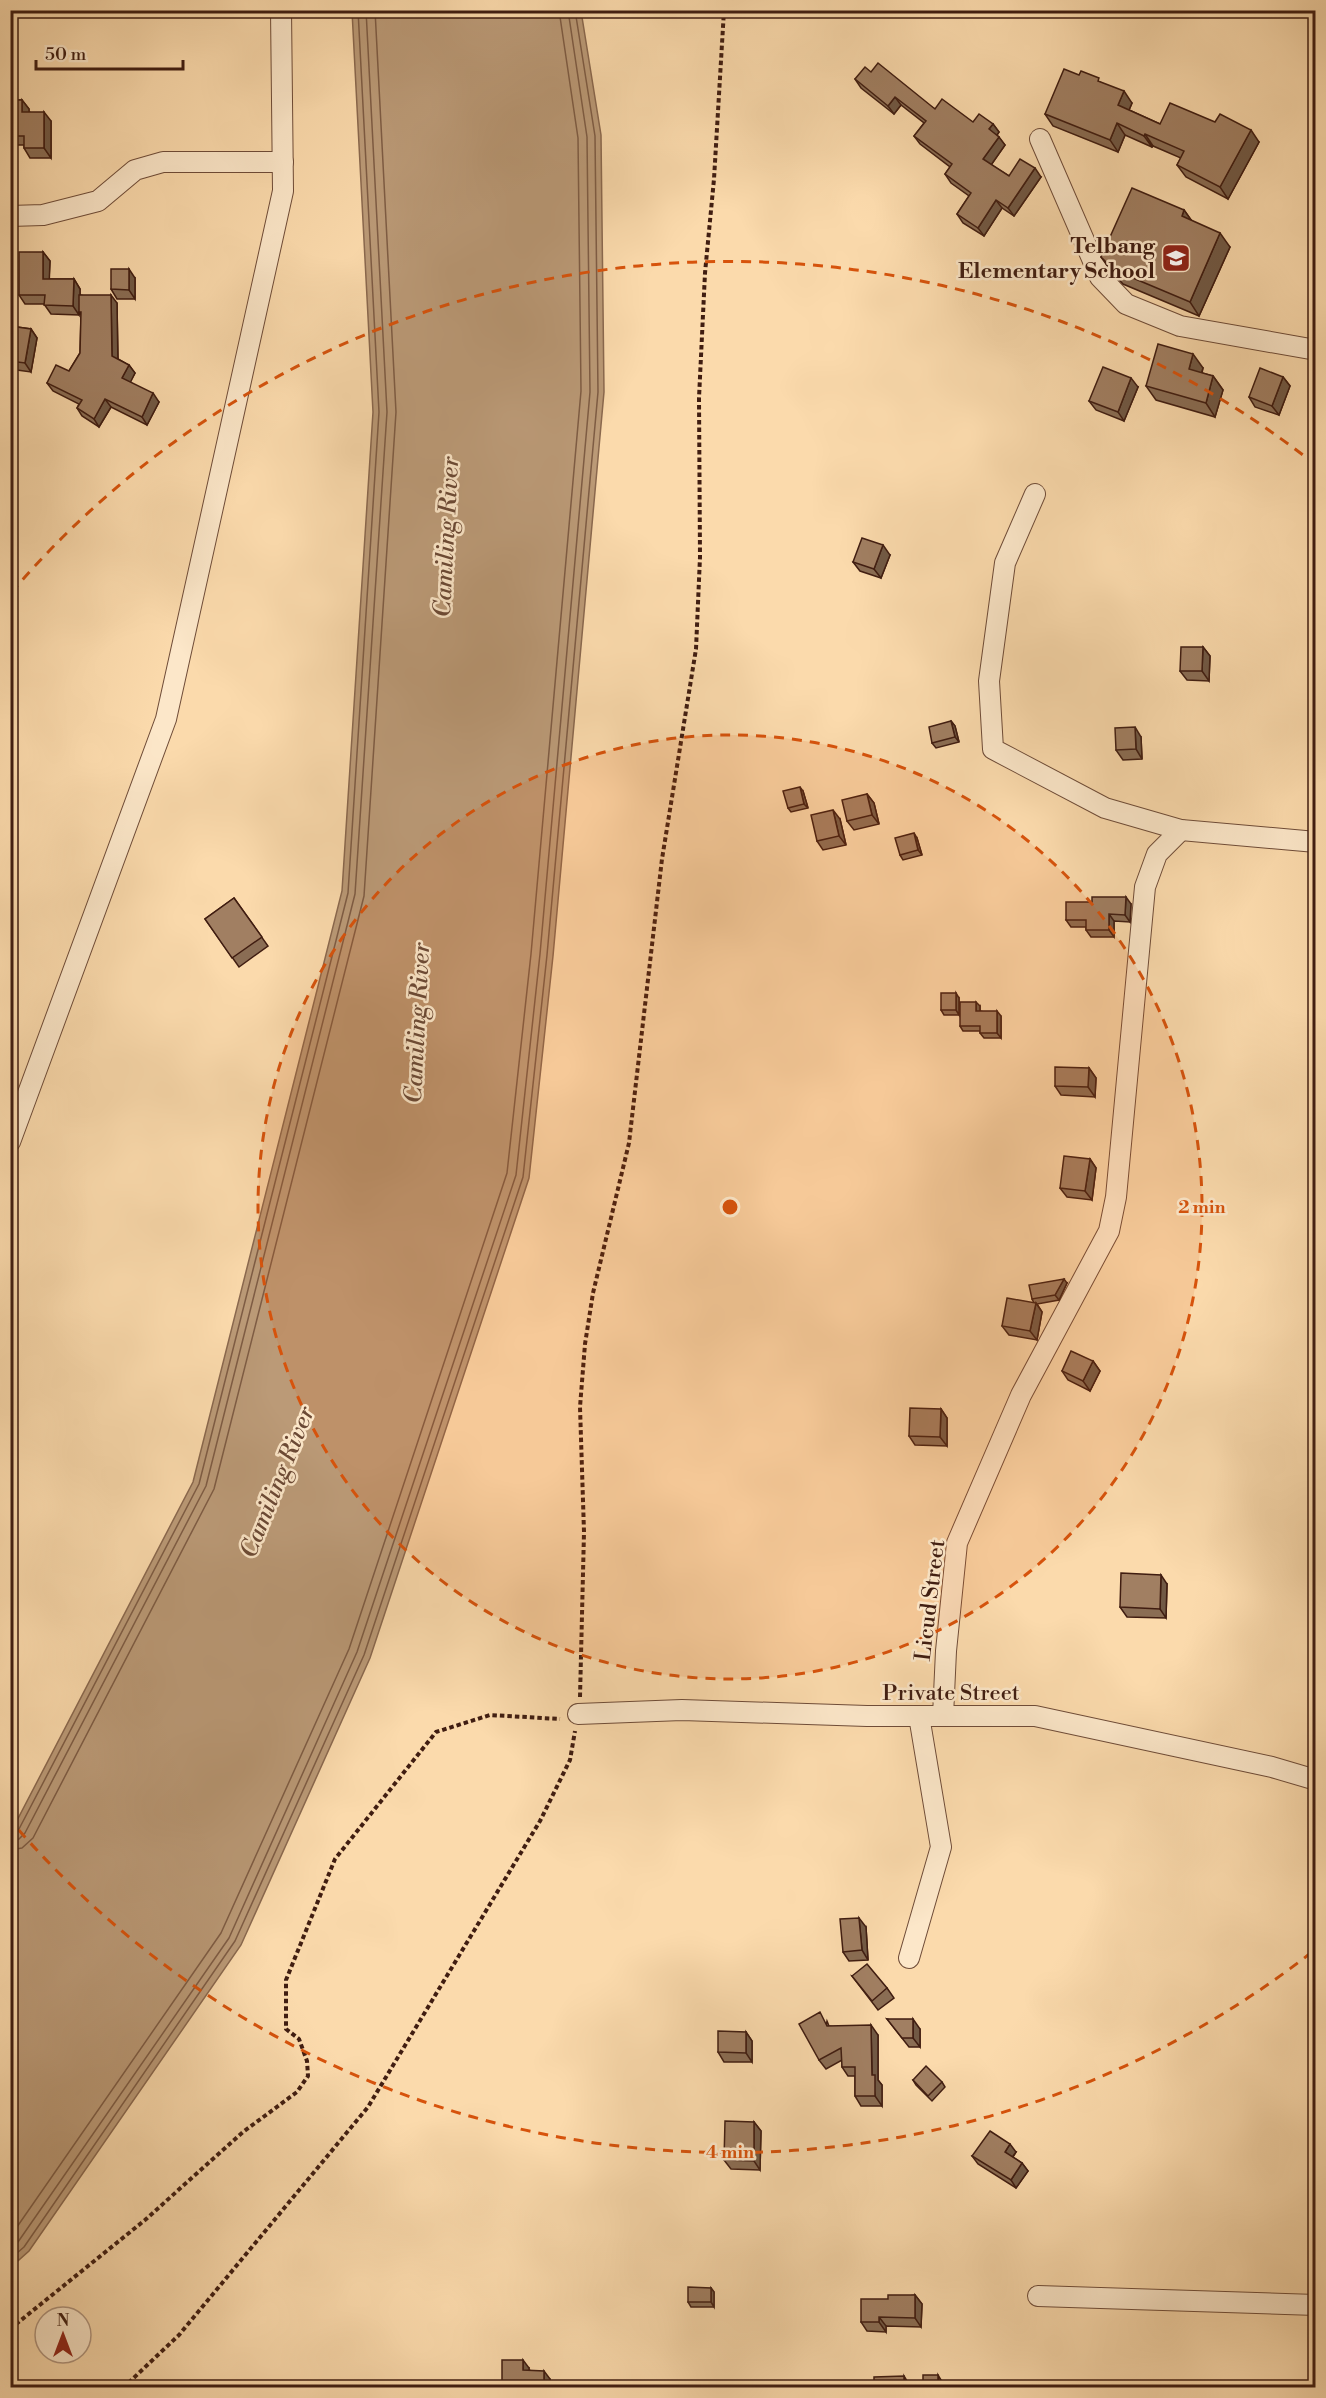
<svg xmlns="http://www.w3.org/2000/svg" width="1326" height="2398" font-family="'Libre Bodoni',serif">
<rect width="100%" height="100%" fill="#fbdaac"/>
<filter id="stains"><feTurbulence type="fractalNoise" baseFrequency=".00333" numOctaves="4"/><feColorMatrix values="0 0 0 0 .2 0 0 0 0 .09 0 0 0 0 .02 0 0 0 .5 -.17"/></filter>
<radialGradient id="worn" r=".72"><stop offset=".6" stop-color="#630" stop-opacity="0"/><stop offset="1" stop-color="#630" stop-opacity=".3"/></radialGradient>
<path fill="#bb9a77" stroke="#8a684e" stroke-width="1.5" d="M352,11H581L601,135L604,392L553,956L529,1178L370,1658L241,1945L29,2251L11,2267V1832L193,1482L342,891L373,412Z"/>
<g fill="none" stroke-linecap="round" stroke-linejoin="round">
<g stroke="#7e5c44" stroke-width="1.5">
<path d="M10,1833L19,1829L199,1484L348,893L379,412L358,10"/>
<path d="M10,1841L19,1839L25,1833L206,1486L355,894L387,412L366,10"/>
<path d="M10,1850L22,1848L33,1838L214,1489L364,896L396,412L375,10"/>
<path d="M10,2237L221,1933L349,1649L507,1173L531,954L581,391L578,138L559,10"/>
<path d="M10,2249L18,2242L229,1938L357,1652L516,1175L540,954L590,392L587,137L568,10"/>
<path d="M10,2259L24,2247L235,1941L364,1655L523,1177L547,955L598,392L595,136L575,10"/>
</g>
<g stroke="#6f4c38" stroke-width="22">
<g id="minor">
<path d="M1040,139L1100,277L1126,304L1180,326L1316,350"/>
<path d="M10,216L43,215L98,201L135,170L163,162H283"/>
<path d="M1035,494L1005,563L989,681L993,749L1105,808L1181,830L1316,842"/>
<path d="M10,1142L166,719L283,191L281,10"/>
<path d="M578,1714L682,1710L867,1716H1035L1272,1767L1316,1780"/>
<path d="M943,1716L946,1651L957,1543L1021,1395L1109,1231L1116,1197L1145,887L1157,854L1181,830"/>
<path d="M909,1958L941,1847L919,1716"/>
<path d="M1038,2296L1316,2305"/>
</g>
</g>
<g stroke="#401d11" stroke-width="4" stroke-dasharray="4.5 3" stroke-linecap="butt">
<path d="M580,1697L584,1532L580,1407L585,1344L593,1293L629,1143L662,859L696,649L700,557L699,398L705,273L714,179L724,10"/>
<path d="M10,2329L145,2220L243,2132L297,2092L308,2076L307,2061L299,2039L286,2029V1980L335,1859L436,1732L490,1715L560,1719"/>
<path d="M123,2388L179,2335L368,2107L540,1821L570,1760L575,1731"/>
</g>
<use href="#minor" stroke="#fce7c9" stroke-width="20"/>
</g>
<g fill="#8a6d54" stroke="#401d11" stroke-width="1.5">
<path d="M871,72L935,109L973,122L993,124L999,132L997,135L1005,145L991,165L1009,176L1041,177L1014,216L1002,208L984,236L963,223L957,214L969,196L951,183L945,174L950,167L920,144L914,136L924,123L901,105L894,114L861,88L855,79Z"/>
<path d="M1079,75L1102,83L1132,103L1129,110L1160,124L1259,142L1228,199L1186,177L1177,165L1181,158L1153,146L1152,147L1125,135L1118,152L1053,126L1045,114Z"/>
<path d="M10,100H22L29,109V112L51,121V158H30L24,148V145H10Z"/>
<path d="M1184,210L1191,220L1230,247L1199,316L1123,284L1111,271L1101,257Z"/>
<path d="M43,252L50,261L49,279H74L80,289V295L117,303L118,359L129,365L135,373L130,382L159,402L147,425L111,407L99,427L82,416L77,408L79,404L53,391L47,383L69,371L80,353L81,315L80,313L79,315L51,314L44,304H25L19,295Z"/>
<path d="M135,278V299H117L111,289Z"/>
<path d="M10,326L31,329L37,338L31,372L10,369Z"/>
<path d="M1203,368L1202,373L1213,376L1223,390L1215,417L1156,400L1146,386Z"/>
<path d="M1283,377L1290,386L1279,415L1255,407L1249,397Z"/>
<path d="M1138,387L1124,421L1096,410L1089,401Z"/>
<path d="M890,555L881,578L860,571L853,562Z"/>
<path d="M1203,647L1210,656L1209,681L1187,680L1180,671Z"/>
<path d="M951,721L955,726L959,742L936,748L932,743Z"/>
<path d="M1141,737L1142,759L1123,760L1116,750Z"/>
<path d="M803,791L808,808L791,812L788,808Z"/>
<path d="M867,794L874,803L879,824L854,830L847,821Z"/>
<path d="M840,819L846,845L823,850L817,841Z"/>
<path d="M917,838L922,855L903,860L900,855Z"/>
<path d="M234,898L268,946L239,967L205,919Z"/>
<path d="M1131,904L1130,922L1114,921V937H1091L1086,930V927H1071L1066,920Z"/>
<path d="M959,998V1015H944L941,1010Z"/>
<path d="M980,1006V1011L1001,1016V1038H984L980,1033V1031H963L960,1026Z"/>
<path d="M1089,1068L1096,1078L1095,1097L1061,1095L1055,1086Z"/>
<path d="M1090,1159L1096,1168L1092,1200L1067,1197L1060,1188Z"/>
<path d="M1067,1283L1059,1300L1037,1304L1042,1312L1037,1340L1009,1335L1002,1326L1034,1303L1032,1299Z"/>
<path d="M1093,1361L1100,1371L1090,1391L1068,1380L1062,1371Z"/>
<path d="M941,1409L947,1418V1446L915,1445L909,1436Z"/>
<path d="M1167,1584L1166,1618L1127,1617L1120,1607Z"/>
<path d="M866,1927L868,1960L849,1961L843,1952Z"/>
<path d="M852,1976L887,1988L894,1998L878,2010Z"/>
<path d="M887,2019L920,2029V2047H909Z"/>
<path d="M827,2021L829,2026L878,2035V2080L882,2085V2106H861L855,2096V2076H848L842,2067V2060L826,2069L819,2060Z"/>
<path d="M746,2032L752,2041V2062H724L718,2052Z"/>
<path d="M913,2080L942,2082L945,2087L932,2101L916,2085Z"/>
<path d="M754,2122L761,2131L760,2170L731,2169L724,2160Z"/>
<path d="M1016,2152L1013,2157L1022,2163L1028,2171L1016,2188L978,2164L972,2156Z"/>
<path d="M711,2288L714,2292V2307H691L688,2302Z"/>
<path d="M915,2295L922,2304L921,2327L886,2326V2332L867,2331L861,2322L888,2299Z"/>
<path d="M529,2368V2370L550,2379V2388H505L502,2383Z"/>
</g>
<g fill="#715945" stroke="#401d11" stroke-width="1.5">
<path d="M1124,91L1132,103L1126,117L1118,105Z"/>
<path d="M895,97L901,105L894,114L888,106Z"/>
<path d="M22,100L29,109V121L22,112Z"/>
<path d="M44,112L51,121V158L44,148Z"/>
<path d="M1117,123L1125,135L1118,152L1110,140Z"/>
<path d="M993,124L999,132L995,138L989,129Z"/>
<path d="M1251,130L1259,142L1228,199L1220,187Z"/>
<path d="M1145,134L1153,146L1152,147L1144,136Z"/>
<path d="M999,137L1005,145L989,168L983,159Z"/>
<path d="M1035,168L1041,177L1014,216L1008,208Z"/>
<path d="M996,200L1002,208L984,236L978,228Z"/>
<path d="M1184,210L1194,224L1182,216Z"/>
<path d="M1220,233L1230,247L1199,316L1190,302Z"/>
<path d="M43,252L50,261L49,288L43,279Z"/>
<path d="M129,269L135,278V299L129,290Z"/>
<path d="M74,279L80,289V312H79V315L73,306Z"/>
<path d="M111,295L117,303L118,364L112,356Z"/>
<path d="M31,329L37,338L31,372L25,363Z"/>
<path d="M1193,354L1203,368L1198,383L1189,369Z"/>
<path d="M129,365L135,373L128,387L122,378Z"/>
<path d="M1213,376L1223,390L1215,417L1206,403Z"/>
<path d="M1283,377L1290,386L1279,415L1272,406Z"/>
<path d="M1131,378L1138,387L1124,421L1118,412Z"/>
<path d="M153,393L159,402L147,425L142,417Z"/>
<path d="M105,399L111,407L99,427L94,419Z"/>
<path d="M883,545L890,555L881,578L874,569Z"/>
<path d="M1203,647L1210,656L1209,681L1202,671Z"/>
<path d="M951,721L955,726L959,742L955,737Z"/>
<path d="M1135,727L1141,737L1142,759L1136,749Z"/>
<path d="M800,787L803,791L808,808L804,804Z"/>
<path d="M867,794L874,803L879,824L872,815Z"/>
<path d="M833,810L840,819L846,845L839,836Z"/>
<path d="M914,833L917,838L922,855L918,850Z"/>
<path d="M1126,897L1131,904L1130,922L1125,915Z"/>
<path d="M1109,914L1114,921V937L1109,930Z"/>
<path d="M956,993L959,998V1015L956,1010Z"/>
<path d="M976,1002L980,1006V1016L976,1011Z"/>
<path d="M997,1011L1001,1016V1038L997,1033Z"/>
<path d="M1089,1068L1096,1078L1095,1097L1088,1087Z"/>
<path d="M1090,1159L1096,1168L1092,1200L1085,1191Z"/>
<path d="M1064,1279L1067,1283L1059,1300L1055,1295Z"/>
<path d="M1036,1303L1042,1312L1037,1340L1030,1331Z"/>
<path d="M1093,1361L1100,1371L1090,1391L1083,1381Z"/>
<path d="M941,1409L947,1418V1446L940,1437Z"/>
<path d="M1161,1575L1167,1584L1166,1618L1160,1609Z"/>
<path d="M859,1918L866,1927L868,1960L862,1950Z"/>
<path d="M913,2019L920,2029V2047L913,2038Z"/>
<path d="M871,2025L878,2035V2080L882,2085V2106L875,2096L872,2075Z"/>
<path d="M746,2032L752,2041V2062L746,2053Z"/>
<path d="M754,2122L761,2131L760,2170L754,2161Z"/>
<path d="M1010,2144L1016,2152L1011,2159L1005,2152Z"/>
<path d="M1022,2163L1028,2171L1016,2188L1011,2180Z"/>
<path d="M711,2288L714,2292V2307L711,2302Z"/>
<path d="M915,2295L922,2304L921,2327L915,2318Z"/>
<path d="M879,2317L886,2326V2332L879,2322Z"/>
<path d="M523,2360L529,2368V2379L523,2370Z"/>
<path d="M544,2371L550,2379V2388H544Z"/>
<path d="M938,2375L941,2380V2388H938Z"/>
<path d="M904,2376L910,2386V2388H904Z"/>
</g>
<g fill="#a17f62" stroke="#401d11" stroke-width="1.5">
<path d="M878,63L935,109L942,99L973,122L979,114L993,124L989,129L999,137L983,159L1009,176L1020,159L1035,168L1008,208L996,200L978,228L957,214L971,193L945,174L952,164L914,136L926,121L895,97L888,106L855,79L865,67L871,72Z"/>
<path d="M1064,69L1079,75L1081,71L1099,78L1098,81L1124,91L1118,105L1160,124L1170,103L1215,122L1220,114L1251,130L1220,187L1177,165L1184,151L1145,134L1144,136L1117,123L1110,140L1045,114Z"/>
<path d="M10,100H22V112H44V148H24V136H10Z"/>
<path d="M1132,188L1184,210L1182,216L1220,233L1190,302L1114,270L1101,257Z"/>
<path d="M19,252H43V279H74L73,306L44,305L45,295H19Z"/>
<path d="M111,269H129V290L111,289Z"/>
<path d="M79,295H111L112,356L129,365L122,378L153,393L142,417L105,399L94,419L77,408L82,400L47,383L56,365L69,371L80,353L81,312H79Z"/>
<path d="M10,326L31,329L25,363L10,361Z"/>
<path d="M1158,344L1193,354L1189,369L1213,376L1206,403L1146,386Z"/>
<path d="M1103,367L1131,378L1118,412L1089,401Z"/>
<path d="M1260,368L1283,377L1272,406L1249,397Z"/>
<path d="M862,538L883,545L874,569L853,562Z"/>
<path d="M1181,647H1203L1202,671H1180Z"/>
<path d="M951,721L955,737L932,743L929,727Z"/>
<path d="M1135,727L1136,749L1116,750L1115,728Z"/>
<path d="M800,787L804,804L788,808L783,791Z"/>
<path d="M867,794L872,815L847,821L842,800Z"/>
<path d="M833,810L839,836L817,841L811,815Z"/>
<path d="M914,833L918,850L900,855L895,838Z"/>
<path d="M1092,897H1126L1125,915L1109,914V930H1086V920H1066V902H1092Z"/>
<path d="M234,898L262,937L232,958L205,919Z"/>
<rect x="941" y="993" width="15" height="17"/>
<path d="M960,1002H976V1011H997V1033H980V1026H960Z"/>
<path d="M1055,1067L1089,1068L1088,1087L1055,1086Z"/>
<path d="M1064,1156L1090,1159L1085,1191L1060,1188Z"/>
<path d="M1064,1279L1055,1295L1032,1299L1029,1285Z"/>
<path d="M1007,1298L1036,1303L1030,1331L1002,1326Z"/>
<path d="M1071,1351L1093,1361L1083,1381L1062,1371Z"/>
<path d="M910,1408L941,1409L940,1437L909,1436Z"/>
<path d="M1121,1573L1161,1575L1160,1609L1120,1607Z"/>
<path d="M859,1918L862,1950L843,1952L840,1919Z"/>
<path d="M867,1964L887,1988L872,2001L852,1976Z"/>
<path d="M820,2012L827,2026L871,2025L872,2075H875V2096H855V2067H842L841,2048L819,2060L799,2024Z"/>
<path d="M887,2019H913V2038H902Z"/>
<path d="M718,2031L746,2032V2053L718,2052Z"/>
<path d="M926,2066L942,2082L928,2096L913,2080Z"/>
<path d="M725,2121L754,2122V2161L724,2160Z"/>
<path d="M990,2131L1010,2144L1005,2152L1022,2163L1011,2180L972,2156Z"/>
<path d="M688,2287L711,2288V2302H688Z"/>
<path d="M888,2295H915V2318L879,2317V2322H861V2299H888Z"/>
<path d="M502,2360H523V2370L544,2371V2388H513L514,2383H502Z"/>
<rect x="923" y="2375" width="15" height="13"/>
<path d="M904,2376V2388H874V2377Z"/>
<rect x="785" y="2382" width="26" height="6"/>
</g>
<circle cx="730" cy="1207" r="472" fill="#d7530c" fill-opacity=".12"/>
<g fill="none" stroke="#d7530c" stroke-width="3" stroke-dasharray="10 8">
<circle cx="730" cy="1207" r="472"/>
<path d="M1312 1952A945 945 0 0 1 11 1821M11 593A945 945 0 0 1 1312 462"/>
</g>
<defs>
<g id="school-square" transform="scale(1.5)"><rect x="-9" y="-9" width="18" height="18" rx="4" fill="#8f2418" stroke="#fce7c9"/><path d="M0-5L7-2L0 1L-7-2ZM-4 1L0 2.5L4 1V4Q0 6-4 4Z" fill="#fff"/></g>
</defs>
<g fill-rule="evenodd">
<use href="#school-square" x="1176" y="258"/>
</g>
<g text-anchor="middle" stroke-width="5" stroke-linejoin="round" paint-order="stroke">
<g font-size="22" font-weight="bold" fill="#401d11" stroke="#fce7c9" text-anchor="end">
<text x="1155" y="253">Telbang<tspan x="1155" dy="25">Elementary School</tspan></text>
</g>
<g font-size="22" fill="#401d11" stroke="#fce7c9">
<text transform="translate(929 1600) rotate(-83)" y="8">Licud Street</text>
<text x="951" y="1700">Private Street</text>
</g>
<g font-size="24" font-style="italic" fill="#6b4935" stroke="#fce7c9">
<text transform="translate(446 537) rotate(-87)" y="8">Camiling River</text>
<text transform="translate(417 1023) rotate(-87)" y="8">Camiling River</text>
<text transform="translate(277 1482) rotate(-68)" y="8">Camiling River</text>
</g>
</g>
<circle cx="730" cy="1207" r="9" fill="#d7530c" stroke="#fce7c9" stroke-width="3"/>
<g font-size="18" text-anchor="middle" font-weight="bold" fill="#d7530c" stroke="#fce7c9" stroke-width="5" stroke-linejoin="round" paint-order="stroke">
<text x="1202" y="1213">2 min</text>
<text x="730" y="2158">4 min</text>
</g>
<rect width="1326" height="2398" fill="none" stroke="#fbdaac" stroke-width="36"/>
<rect x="12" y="12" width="1302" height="2374" fill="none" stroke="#401d11" stroke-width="3"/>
<rect x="18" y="18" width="1290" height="2362" fill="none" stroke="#401d11" stroke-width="1.5"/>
<g transform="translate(63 2335)"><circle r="28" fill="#fce7c9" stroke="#b1967f" stroke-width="1.5"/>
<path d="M0-4.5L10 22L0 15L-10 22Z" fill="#8f2418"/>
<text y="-9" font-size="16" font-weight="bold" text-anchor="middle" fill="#401d11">N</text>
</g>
<path d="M36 60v9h147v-9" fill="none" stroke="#401d11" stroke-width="3"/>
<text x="45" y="60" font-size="18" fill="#401d11" stroke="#fce7c9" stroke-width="4.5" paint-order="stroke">50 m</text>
<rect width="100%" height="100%" filter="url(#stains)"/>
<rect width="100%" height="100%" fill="url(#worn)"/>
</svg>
